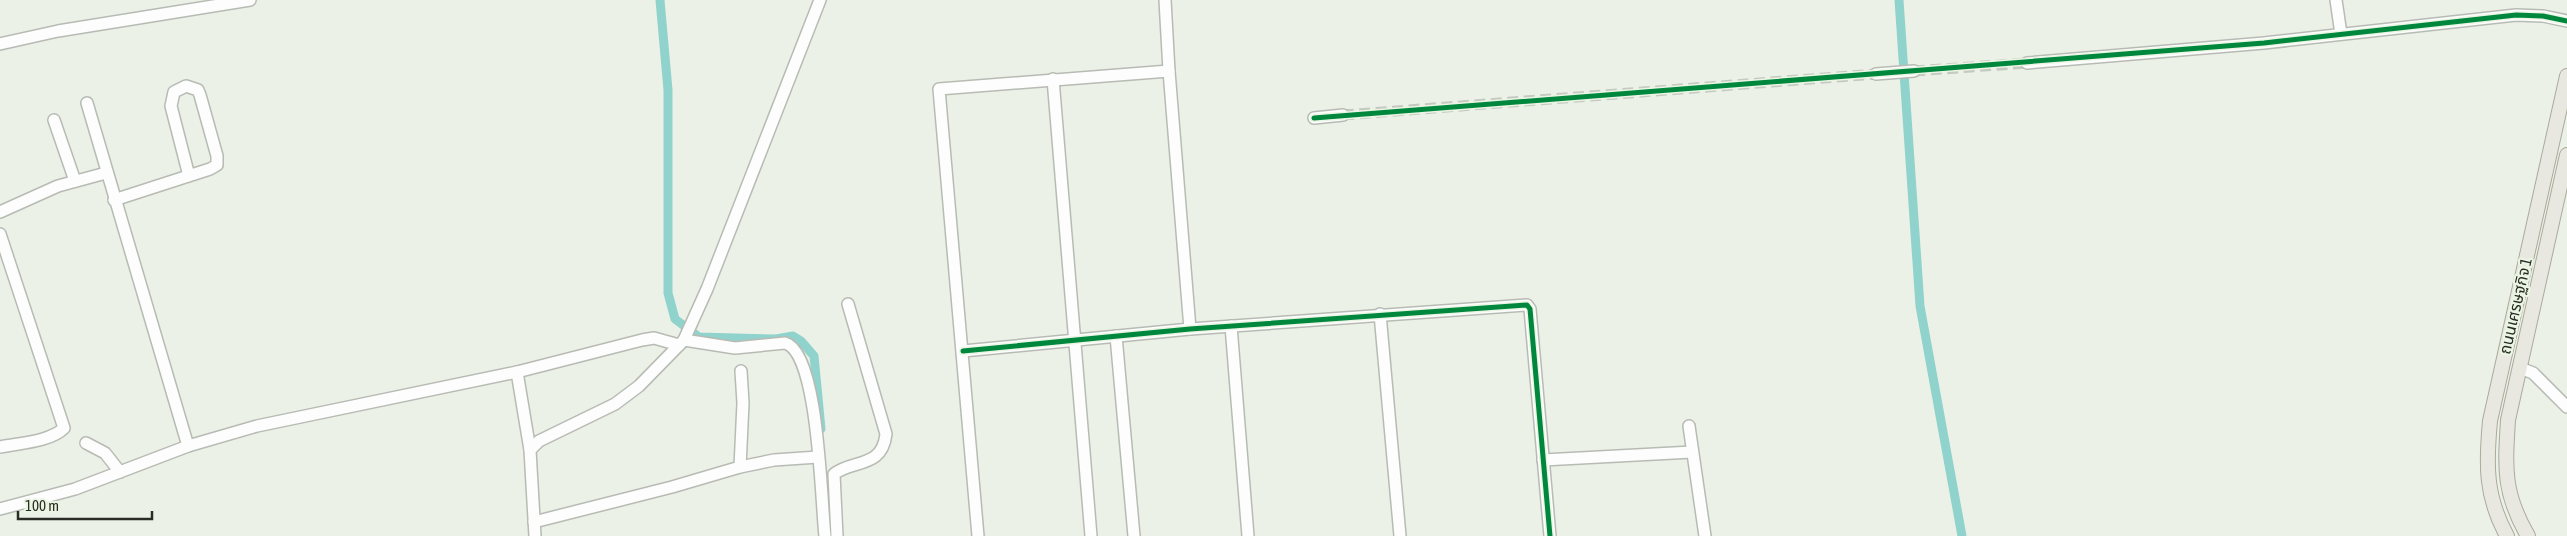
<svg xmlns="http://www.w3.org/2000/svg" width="2567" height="536" font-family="'Asap Condensed','Noto Sans Thai',sans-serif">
<rect width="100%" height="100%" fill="#ecf1e8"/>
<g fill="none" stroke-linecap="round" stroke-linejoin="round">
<g stroke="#90d3cd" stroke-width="9">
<path d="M660,0L668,90V293L675,319L699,337L776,339L793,336L801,341L814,356L821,429"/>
<path d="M1899,0L1920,306L1962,536"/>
<path d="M827,484L832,521"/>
</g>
<g stroke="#c5cac1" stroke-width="11" stroke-dasharray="11 5.5" stroke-linecap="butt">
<path d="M1914,71L2027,63"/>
<path d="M1343,115L1876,74"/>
</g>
<g stroke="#b7bbb4" stroke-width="14">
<g id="minor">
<path d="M1165,0L1169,71L1190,329"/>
<path d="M2336,0L2341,34"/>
<path d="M0,44L58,31L250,0"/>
<path d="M2027,63L2264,43L2516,15L2543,16L2567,21"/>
<path d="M1876,74L1914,71"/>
<path d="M1053,79L1091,536"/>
<path d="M87,103L188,446"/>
<path d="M1314,118L1343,115"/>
<path d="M54,120L75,181"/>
<path d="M114,200L210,169L217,165V156L200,95L198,90L186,86L174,92L171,106L189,176"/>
<path d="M0,212L58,186L106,173"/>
<path d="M0,234L64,428C50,442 19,443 0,447"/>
<path d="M1380,314L1400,536"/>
<path d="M1231,326L1248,536"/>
<path d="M1116,336L1134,536"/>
<path d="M684,340L735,348L785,343C819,352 821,503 825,536"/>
<path d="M963,351L1190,329L1527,305L1530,309L1550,536"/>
<path d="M2520,368L2533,373L2567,407"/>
<path d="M517,372L530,450"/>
<path d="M1689,426L1705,536"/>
<path d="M86,443L105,453L120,472"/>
<path d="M1543,460L1692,452"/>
<path d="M740,467L743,403L741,371"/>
<path d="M0,509L75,489L188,446L257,426L517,372L642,340L654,338L679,345"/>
<path d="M534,522L672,487L740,467L774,460L818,457"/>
<path d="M535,536L530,450L539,441L615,404L639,386L684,340L707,289L820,0"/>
<path d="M837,536L834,474C853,459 882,469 886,434L848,304"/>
<path d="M978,536L939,89L1169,71"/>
</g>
</g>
<g stroke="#a9aa9a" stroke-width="16">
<g id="major">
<path d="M2507,536C2485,496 2486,464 2490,421L2567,76"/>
<path d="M2528,536C2503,493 2505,468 2508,420L2567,155"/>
</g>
</g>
<use href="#minor" stroke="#fcfdfc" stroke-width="11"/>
<use href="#major" stroke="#e8e8e0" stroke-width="14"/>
<g stroke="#ebf5e4" stroke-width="8">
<g id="cycleway">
<path d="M1314,118L2264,43L2516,15L2543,16L2567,21"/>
<path d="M963,351L1190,329L1527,305L1530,309L1550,536"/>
</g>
</g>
<use href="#cycleway" stroke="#00873e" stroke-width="5"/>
</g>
<g text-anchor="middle" stroke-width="4.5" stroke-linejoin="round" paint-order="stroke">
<g font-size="16" fill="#282c25" stroke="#ebf5e4">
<text transform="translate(2515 306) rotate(-77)" y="6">ถนนเศรษฐกิจ 1</text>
</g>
</g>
<path d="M18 511v8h134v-8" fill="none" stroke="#282c25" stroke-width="2.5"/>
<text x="25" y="511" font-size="15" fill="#282c25" stroke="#ebf5e4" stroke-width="4" paint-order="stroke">100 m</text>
</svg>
